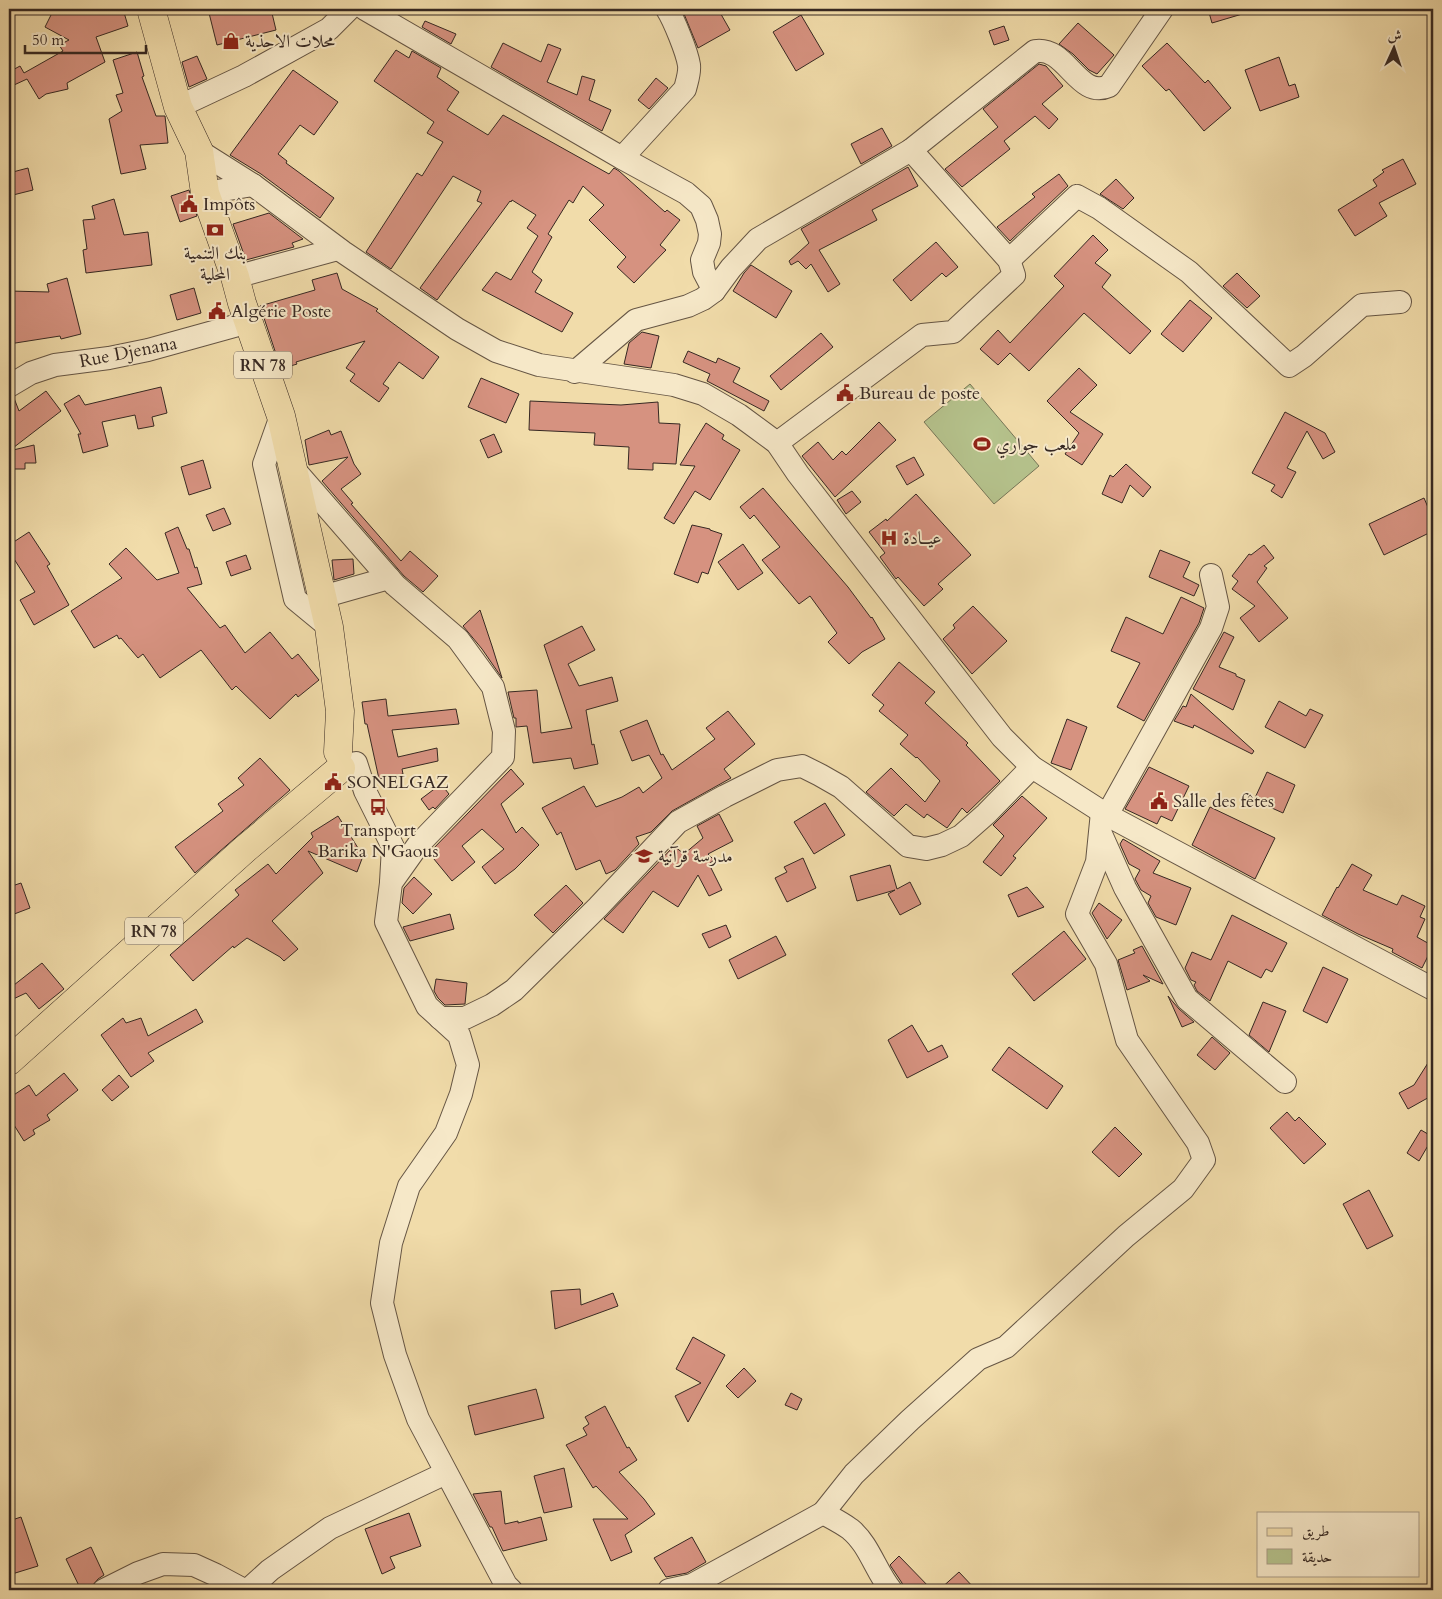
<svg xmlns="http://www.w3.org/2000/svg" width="1442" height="1599" font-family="Cardo,Amiri,serif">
<rect width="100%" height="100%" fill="#f1dcaa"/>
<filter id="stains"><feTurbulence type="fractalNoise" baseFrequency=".004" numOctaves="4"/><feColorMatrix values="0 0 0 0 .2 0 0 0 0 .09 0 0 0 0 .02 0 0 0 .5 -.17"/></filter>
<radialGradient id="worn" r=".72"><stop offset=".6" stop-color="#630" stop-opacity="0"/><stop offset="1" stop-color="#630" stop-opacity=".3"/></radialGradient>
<path fill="#b5c28c" stroke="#767557" d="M970,384L1039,466L994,504L924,422Z"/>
<g fill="#d69280" stroke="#362822">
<path d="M54,9H123L128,26L96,37L105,62L67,83L68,89L46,94L39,99L27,79L14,85L9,72L20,66L24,73L63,51L59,45L69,40L45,27Z"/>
<path d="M208,9H271L276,30L217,45Z"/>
<path d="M682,9H718L730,30L698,48Z"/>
<path d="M1208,9H1249V12L1212,23Z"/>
<path d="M801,15L824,54L796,71L773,32Z"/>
<path d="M425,21L456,34L451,44L422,27Z"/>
<path d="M1078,23L1114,55L1097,74L1089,70L1073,54L1059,44Z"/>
<path d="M1004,26L1009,40L994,45L989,31Z"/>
<path d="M503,43L541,62L548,44L561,49L547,82L577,95L582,76L595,80L589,100L611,110L602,131L491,67Z"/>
<path d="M1167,43L1205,83L1208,80L1231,108L1204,131L1169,89L1166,91L1142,66Z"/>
<path d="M396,50L409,58L412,51L441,68L437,77L459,92L447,110L488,135L503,115L609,174L614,168L619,171L665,212L667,210L680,220L660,245L666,250L634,283L617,267L626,257L589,220L604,205L583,186L573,203L569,200L548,234L552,237L532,272L542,280L535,292L573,313L562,332L482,290L496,272L511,280L538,236L527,228L536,215L512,200L511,202L510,201L437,300L420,288L482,203L477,201L481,191L453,176L391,269L366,252L417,173L422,176L443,142L427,133L434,122L374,81Z"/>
<path d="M137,52L144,76L142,77L156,116H165L168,143L140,145L146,169L121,174L109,119L122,111L116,95L123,93L113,60Z"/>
<path d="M197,56L207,79L189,87L182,62Z"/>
<path d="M1279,57L1289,86L1295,84L1299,97L1260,111L1245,70Z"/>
<path d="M1039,64L1046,66L1063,86L1042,104L1058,119L1049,129L1035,116L1004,141L1010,149L962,187L945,169L998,127L983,109Z"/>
<path d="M293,70L338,102L314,135L300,125L278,154L287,161L286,163L334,198L320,218L261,174L230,155Z"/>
<path d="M656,78L668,88L649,109L638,100Z"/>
<path d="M882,128L892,146L861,164L851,144Z"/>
<path d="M1403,159L1416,184L1379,203L1387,216L1355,236L1338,210L1377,186L1373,180L1384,172L1382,170Z"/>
<path d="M908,167L918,186L872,210L877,220L819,250L840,284L828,292L811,264L806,269L798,261L791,265L789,261L809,243L801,229Z"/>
<path d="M28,168L33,190L9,196V173Z"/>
<path d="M1059,174L1068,186L1010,241L997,227L1035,197L1032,194Z"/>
<path d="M1116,179L1134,198L1123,209L1100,194Z"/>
<path d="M189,190L197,216L180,222L171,196Z"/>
<path d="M114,199L124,235L148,232L152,265L86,273L83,250L87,249L83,220L95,219L92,206Z"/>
<path d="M269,213L303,239L292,243L294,247L246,260L233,224Z"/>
<path d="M1093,235L1108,250L1095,263L1111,275L1102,287L1151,331L1130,354L1084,313L1029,371L1010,353L998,365L980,349L998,330L1010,343L1064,286L1054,276Z"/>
<path d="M936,242L958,267L946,277L942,273L911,301L893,280Z"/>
<path d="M751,265L792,291L776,318L733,291L744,273Z"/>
<path d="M337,273L342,289L378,309L376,311L439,357L423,379L399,362L383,384L389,388L379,402L350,381L355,374L346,368L365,341L296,362L297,364L281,369L260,306L315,290L312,280Z"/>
<path d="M1237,273L1260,296L1247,308L1223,286Z"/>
<path d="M67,278L81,334L61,339L60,336L9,344V291L49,292L47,284Z"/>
<path d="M194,288L201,313L177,320L170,295Z"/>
<path d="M1190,300L1212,318L1183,352L1161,334Z"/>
<path d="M642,332L659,336L651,368L624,364L629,343Z"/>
<path d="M821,333L833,347L781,390L770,376Z"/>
<path d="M688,351L716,363L718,358L740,368L733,382L769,401L764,411L707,381L710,374L683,362Z"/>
<path d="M1079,368L1097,385L1070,412L1103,434L1082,465L1065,454L1079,433L1047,401Z"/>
<path d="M481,378L519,394L506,423L468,407Z"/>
<path d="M161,387L167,413L152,417L154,426L138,429L135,415L102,422L108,446L83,453L78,434H81L64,404L79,395L85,405Z"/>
<path d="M46,391L61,411L9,451V399L14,398L19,411Z"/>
<path d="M530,401L621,405L658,402L659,423L680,424L676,464L653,463V470L628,469L629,447L594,445L595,433L529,430Z"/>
<path d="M1285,412L1325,433L1335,452L1323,459L1307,431L1287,468L1296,472L1282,498L1271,491L1275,485L1252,473Z"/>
<path d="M879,422L896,440L835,497L802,456L818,442L833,460L842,451L846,455Z"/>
<path d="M706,423L724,435L722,439L740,450L710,500L695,491L674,524L664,518L695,466L680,465Z"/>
<path d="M329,430L331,435L341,431L354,464L361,474L341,489L353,503L351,504L401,561L410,551L438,576L423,592L404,576L322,481L348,457L309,465L305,440Z"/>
<path d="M494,434L502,452L488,458L480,440Z"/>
<path d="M34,445L36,463H25V469H9V451Z"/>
<path d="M914,457L924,475L907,485L896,466Z"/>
<path d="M203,460L211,488L189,495L181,467Z"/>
<path d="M1126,464L1151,487L1143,497L1130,485L1122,503L1102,494L1110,475L1113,477Z"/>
<path d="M763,488L848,587L871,618L872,617L885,639L862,652L849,664L828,642L837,633L810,596L799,604L762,560L780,547L754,515L750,519L740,507Z"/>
<path d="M852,491L861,502L846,514L837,500Z"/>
<path d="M916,494L971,555L938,584L943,589L924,606L898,577L896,579L880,557L885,553L869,532L886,519L887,521Z"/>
<path d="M1424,498L1433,519V531L1384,555L1369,524Z"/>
<path d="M224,508L231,524L213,531L206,515Z"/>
<path d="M692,525L710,529V530L722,534L708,574L702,572L698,583L674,574Z"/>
<path d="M178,527L187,549H189L195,568L197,567L202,584L187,588L220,628L225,625L245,653L270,632L292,659L298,654L319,680L298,697L296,694L270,719L236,686L232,690L201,650L160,678L143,654L138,658L121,638L119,639L117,635L94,648L71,611L122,578L109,564L126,548L157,580L179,573L165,533Z"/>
<path d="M29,532L50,564L47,566L69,605L34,625L20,600L35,592L9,551V545Z"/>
<path d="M743,544L763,573L738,590L718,562Z"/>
<path d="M1264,545L1274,558L1264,566L1267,568L1257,582L1288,618L1259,642L1240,618L1255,606L1232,589L1238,581L1232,576L1249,554L1251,555Z"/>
<path d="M1160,550L1190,562L1183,577L1199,585L1194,596L1149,577Z"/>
<path d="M246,555L251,569L231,576L226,562Z"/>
<path d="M353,559L354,574L334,580L332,560Z"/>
<path d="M1181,597L1204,608L1199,623L1144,721L1117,707L1140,663L1111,651L1126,617L1163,634Z"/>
<path d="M973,606L1007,641L972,674L943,639L955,628L953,625Z"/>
<path d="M480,610L492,646L502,678L482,649L463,626Z"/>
<path d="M582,626L595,650L568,664L579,686L612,677L618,701L586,710L592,745L594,744L598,764L574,769L571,758L533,763L527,726L516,727V718H514L508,692L537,690L541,733L572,728L544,645Z"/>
<path d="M1224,632L1234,637L1219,667L1236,674V676L1245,680L1233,710L1193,689Z"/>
<path d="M899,662L935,692L925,703L968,743L966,745L1000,781L967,813L962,808L947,828L927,814L924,818L906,804L894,816L866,792L891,768L925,802L940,781L917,757L916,758L900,744L908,735L879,711L884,705L872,695Z"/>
<path d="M1191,694L1254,751L1252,754L1194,725L1193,728L1174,721L1183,706L1186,707Z"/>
<path d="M386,699L388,716L456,709L459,724L392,730L398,757L437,748L438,761L402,769L403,774L379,779L367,724H365L362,702Z"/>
<path d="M1279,701L1306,716L1310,709L1323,715L1305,748L1265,727Z"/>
<path d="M728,711L755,744L724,769L731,778L672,811L651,832L636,837L639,844L615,870L606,874L600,860L576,870L561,832L557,835L542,808L584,786L596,807L622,797L639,787L643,793L662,778L649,755L632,761L620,731L647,720L661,755L663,754L672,770L715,739L706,728Z"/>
<path d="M1067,719L1087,727L1071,770L1051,763Z"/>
<path d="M260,758L290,790L195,873L175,847L223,811L218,804L244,785L238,778Z"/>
<path d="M1149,767L1189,786L1172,821L1161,816L1157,824L1125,809Z"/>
<path d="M511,769L524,784L501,804L516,833L522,827L539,845L515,869L495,884L482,867L504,849L482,829L462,846L475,862L452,881L429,853Z"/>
<path d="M1267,772L1295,785L1283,813L1254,800Z"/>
<path d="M441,784L449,794L435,809L433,807L429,810L421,799Z"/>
<path d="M1022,796L1047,818L1013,856L1016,858L1001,876L983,862L1004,836L993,825Z"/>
<path d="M825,803L845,835L814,854L794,822Z"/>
<path d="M1210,807L1275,838L1255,879L1192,845Z"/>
<path d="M719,814L733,841L708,854L714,860L709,864L722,890L709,896L698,875L678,907L653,891L623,933L604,919L674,846L684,854L703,838L697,826Z"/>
<path d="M338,816L363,856L357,872L308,851L323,873L272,921L298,949L284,961L280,957L247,938L234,948L233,946L193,981L170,955L239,895L235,890L268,864L276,874L313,837L311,833Z"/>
<path d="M1123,839L1160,861L1153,873L1191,888L1176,925L1156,917L1148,903L1151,896L1141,890L1135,879L1140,870L1129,864L1120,844Z"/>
<path d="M803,858L816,888L787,902L775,878L787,872L784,867Z"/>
<path d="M1352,864L1372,875L1363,890L1397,905L1402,895L1425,906L1420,917L1425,919L1417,937L1433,946L1422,968L1392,952L1393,949L1358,934L1322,915L1337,887L1338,888Z"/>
<path d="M890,865L897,889L910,882L921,904L900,915L888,894L895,890L857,901L850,876Z"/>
<path d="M414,877L432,894L413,914L402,903L404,888Z"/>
<path d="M21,883L30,908L9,916V887Z"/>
<path d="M566,885L583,903L553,933L534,915Z"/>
<path d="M1027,887L1044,907L1018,917L1008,895Z"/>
<path d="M1099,903L1122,920L1107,939L1092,913Z"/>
<path d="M450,914L454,929L410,941L403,927Z"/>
<path d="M1232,915L1287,943L1272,972L1266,969L1261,978L1228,961L1210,1001L1197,991L1194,985L1196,982L1191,980L1185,968L1192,952L1211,960Z"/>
<path d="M726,925L731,937L709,948L702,934Z"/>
<path d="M1064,931L1086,959L1034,1001L1012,974Z"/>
<path d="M776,936L786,955L738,979L729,960Z"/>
<path d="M1142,946L1163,984L1143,975L1150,981L1127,990L1118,960L1135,953L1133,950Z"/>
<path d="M42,963L64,989L39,1009L26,993L9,1001V987L14,985Z"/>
<path d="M1323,967L1348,979L1327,1023L1303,1011Z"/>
<path d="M436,979L467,983L465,1004L445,1005L438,998L434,991Z"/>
<path d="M1168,996L1179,1009L1194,1022L1182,1027Z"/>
<path d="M1263,1002L1286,1011L1269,1052L1249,1035Z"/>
<path d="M196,1009L203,1022L148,1053L154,1061L131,1077L101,1035L123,1018L126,1023L141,1018L148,1036Z"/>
<path d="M912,1025L928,1052L942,1045L948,1057L907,1078L888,1040Z"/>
<path d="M1212,1037L1230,1053L1215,1070L1197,1055Z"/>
<path d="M1009,1047L1063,1086L1047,1109L992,1070Z"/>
<path d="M1433,1055V1095L1408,1109L1399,1093L1414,1085Z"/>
<path d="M64,1073L78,1090L47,1115L50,1120L33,1130L35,1134L24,1141L9,1117V1098L29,1085L36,1096Z"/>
<path d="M119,1075L129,1087L112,1101L102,1090Z"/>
<path d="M1287,1112L1295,1121L1299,1117L1326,1144L1304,1164L1270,1128Z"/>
<path d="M1115,1127L1142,1154L1119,1177L1092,1152Z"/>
<path d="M1421,1130L1433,1137L1419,1161L1407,1153Z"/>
<path d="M1369,1190L1393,1236L1367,1249L1343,1204Z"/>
<path d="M580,1289L581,1305L613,1293L618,1306L555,1329L551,1291Z"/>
<path d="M693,1337L725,1355L688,1422L675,1396L701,1383L676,1369Z"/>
<path d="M744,1368L756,1381L738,1398L726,1386Z"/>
<path d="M536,1389L544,1418L475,1435L468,1406Z"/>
<path d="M791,1393L802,1399L797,1410L785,1405Z"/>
<path d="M605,1406L627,1448L629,1447L637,1460L619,1472L644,1499L655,1514L625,1535L632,1552L611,1561L593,1519H628L596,1486L593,1488L566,1445L587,1435L583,1428L589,1424L585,1417Z"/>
<path d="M564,1468L572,1507L544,1513L534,1476Z"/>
<path d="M501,1491L505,1524L518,1521V1523L541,1517L547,1540L503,1551L492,1527H490L473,1494Z"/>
<path d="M409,1513L421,1546L390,1557L395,1568L382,1574L365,1529Z"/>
<path d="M21,1517L38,1566L12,1574L9,1564V1521Z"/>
<path d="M692,1537L706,1562L687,1573L666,1577L654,1558Z"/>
<path d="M91,1547L104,1575L98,1579L92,1586L81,1590L66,1559Z"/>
<path d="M899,1556L932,1590H904L902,1583L890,1565Z"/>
<path d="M959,1572L976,1590H939Z"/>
</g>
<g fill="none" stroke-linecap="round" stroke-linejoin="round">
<g stroke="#655544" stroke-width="24">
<g id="minor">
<path d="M365,9L622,158L686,193L701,206L707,220L710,234L709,243L702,260L704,272L714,291"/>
<path d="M178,107L244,76L329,29L349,9"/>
<path d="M911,150L1035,51C1067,46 1078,100 1109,86L1162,9"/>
<path d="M199,151L253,185L343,252L457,329L496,351L539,365L674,385L703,394L739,415L777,443L798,474L1002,737L1032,767L1107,815L1433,989"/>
<path d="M622,158L685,89C687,81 690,73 689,65C687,52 674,20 667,9"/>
<path d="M205,193L253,185"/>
<path d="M1009,260L1077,196L1099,208L1189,272L1289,366L1304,356L1362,305L1400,302"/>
<path d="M235,277L338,249"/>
<path d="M575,372L636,320L688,306L703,299L714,291L731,268L758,239L911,150L1009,260L1014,275L953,332L922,335L777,443"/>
<path d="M9,386L31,373L55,365L109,358L148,350L249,322"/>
<path d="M281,416L264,464L295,599L329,627"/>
<path d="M292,467L395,585L458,639L493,687L504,731L503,757L418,845L391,883L386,922L427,1006L459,1035L468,1065L461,1094L446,1133L409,1186L391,1243L382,1303L395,1355L418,1419L506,1585L511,1590"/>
<path d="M322,597L389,578"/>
<path d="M356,763L365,791L393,847L391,882"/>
<path d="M1107,815L1211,628L1218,607L1211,575"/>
<path d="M1101,834L1125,888L1187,999L1285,1082"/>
<path d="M440,1018H465L492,1005L514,990L598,907L678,822L725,796L777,770L802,766L820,775L841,787L908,846L926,849L942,845L961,836L986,814L1032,767"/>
<path d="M823,1513L854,1474L910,1420L978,1359L1006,1347L1126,1236L1183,1189L1204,1160L1198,1143L1127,1040L1106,964L1077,914L1097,862L1102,812"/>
<path d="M104,1590L138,1573L163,1564L194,1565L216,1575L244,1590"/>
<path d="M248,1590L270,1570L330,1528L446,1473"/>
<path d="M669,1590L692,1585L823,1513C832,1518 842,1523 850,1529C869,1544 876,1572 891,1590"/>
</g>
</g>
<g stroke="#362822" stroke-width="29">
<g id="major">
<path d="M151,9L178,107L199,151L205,193L235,277L242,303L281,416L329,627L340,711L338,752"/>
<path d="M9,1061L245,849L341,768"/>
</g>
</g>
<use href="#minor" stroke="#f6e8c8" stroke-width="22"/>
<use href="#major" stroke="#f1dcaa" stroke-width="28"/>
</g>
<defs>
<g id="shop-bare" transform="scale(1.35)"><path d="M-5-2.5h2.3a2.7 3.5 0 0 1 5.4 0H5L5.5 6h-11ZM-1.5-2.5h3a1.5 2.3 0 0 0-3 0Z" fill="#8f2418" stroke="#f6e8c8" stroke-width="2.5" paint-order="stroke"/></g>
<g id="civic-bare" transform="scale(1.35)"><path d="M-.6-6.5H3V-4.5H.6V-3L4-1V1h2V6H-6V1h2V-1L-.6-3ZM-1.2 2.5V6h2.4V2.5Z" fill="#8f2418" stroke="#f6e8c8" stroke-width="2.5" paint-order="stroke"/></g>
<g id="bank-bare" transform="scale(1.35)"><path d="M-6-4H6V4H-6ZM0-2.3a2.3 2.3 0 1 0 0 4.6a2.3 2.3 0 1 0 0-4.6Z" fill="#8f2418" stroke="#f6e8c8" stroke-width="2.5" paint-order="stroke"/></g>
<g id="stadium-bare" transform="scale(1.35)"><path d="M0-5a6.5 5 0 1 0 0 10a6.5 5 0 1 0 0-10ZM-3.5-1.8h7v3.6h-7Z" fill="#8f2418" stroke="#f6e8c8" stroke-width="2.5" paint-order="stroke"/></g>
<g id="hospital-bare" transform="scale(1.35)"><path d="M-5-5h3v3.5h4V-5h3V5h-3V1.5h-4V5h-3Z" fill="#8f2418" stroke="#f6e8c8" stroke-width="2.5" paint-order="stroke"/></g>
<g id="bus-bare" transform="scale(1.35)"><path d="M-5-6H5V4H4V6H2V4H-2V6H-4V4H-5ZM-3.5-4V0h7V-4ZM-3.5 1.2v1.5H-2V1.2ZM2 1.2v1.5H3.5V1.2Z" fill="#8f2418" stroke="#f6e8c8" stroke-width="2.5" paint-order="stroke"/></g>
<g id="school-bare" transform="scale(1.35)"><path d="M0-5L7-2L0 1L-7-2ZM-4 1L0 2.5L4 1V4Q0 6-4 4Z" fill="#8f2418" stroke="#f6e8c8" stroke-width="2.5" paint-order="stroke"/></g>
</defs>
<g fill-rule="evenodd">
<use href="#shop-bare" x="231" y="41"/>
<use href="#civic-bare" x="189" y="204"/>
<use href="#bank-bare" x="215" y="230"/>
<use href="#civic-bare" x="217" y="311"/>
<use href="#civic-bare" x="845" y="393"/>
<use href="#stadium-bare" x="982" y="444"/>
<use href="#hospital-bare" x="889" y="538"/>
<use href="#civic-bare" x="333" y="782"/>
<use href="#civic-bare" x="1159" y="801"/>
<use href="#bus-bare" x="378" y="807"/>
<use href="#school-bare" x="644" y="856"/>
</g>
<g text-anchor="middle" stroke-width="4" stroke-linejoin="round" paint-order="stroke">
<g fill="#f6e8c8" stroke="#706254" stroke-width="1">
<rect x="234" y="351.5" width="58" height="27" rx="4"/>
<rect x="125" y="917.5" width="58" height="27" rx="4"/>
</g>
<g font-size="16" font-weight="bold" fill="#362822">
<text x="263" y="371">RN 78</text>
<text x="154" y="937">RN 78</text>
</g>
<g font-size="18" fill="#362822" stroke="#f6e8c8" text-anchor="start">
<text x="245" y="47">محلات الاحذية</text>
<text x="203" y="210">Impôts</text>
<text x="215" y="259" text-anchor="middle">بنك التنمية<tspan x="215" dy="21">المحلية</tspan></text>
<text x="231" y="317">Algérie Poste</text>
<text x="859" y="399">Bureau de poste</text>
<text x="996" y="450">ملعب جواري</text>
<text x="903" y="544">عيــادة</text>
<text x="347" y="788">SONELGAZ</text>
<text x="1173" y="807">Salle des fêtes</text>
<text x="378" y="836" text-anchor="middle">Transport<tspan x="378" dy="21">Barika N'Gaous</tspan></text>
<text x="658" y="862">مدرسة قرآنية</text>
</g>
<g font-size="18" fill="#362822" stroke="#f6e8c8">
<text transform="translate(128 352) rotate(-11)" y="6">Rue Djenana</text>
</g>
</g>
<rect width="1442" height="1599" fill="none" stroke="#f1dcaa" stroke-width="30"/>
<rect x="10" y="10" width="1422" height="1579" fill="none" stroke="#362822" stroke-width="2.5"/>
<rect x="15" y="15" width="1412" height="1569" fill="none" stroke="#362822"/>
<rect x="1257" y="1512" width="162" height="65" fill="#f6e8c8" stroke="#a99b86"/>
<rect x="1267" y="1528" width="25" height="8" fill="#f1dcaa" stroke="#a99b86"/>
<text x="1302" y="1536" font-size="15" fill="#362822">طريق</text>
<rect x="1267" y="1549" width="25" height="15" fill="#b5c28c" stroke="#a99b86"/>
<text x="1302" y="1562" font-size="15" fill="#362822">حديقة</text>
<g transform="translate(1394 48) rotate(3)" stroke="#f6e8c8" stroke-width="4" paint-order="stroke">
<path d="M0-4L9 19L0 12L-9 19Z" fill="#362822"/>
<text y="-8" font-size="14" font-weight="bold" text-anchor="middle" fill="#362822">ش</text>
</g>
<path d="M25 45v8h121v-8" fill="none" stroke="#362822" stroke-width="2.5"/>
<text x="32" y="45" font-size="15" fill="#362822" stroke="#f6e8c8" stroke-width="4" paint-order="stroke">50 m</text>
<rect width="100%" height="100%" filter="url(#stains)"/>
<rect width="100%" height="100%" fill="url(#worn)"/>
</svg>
